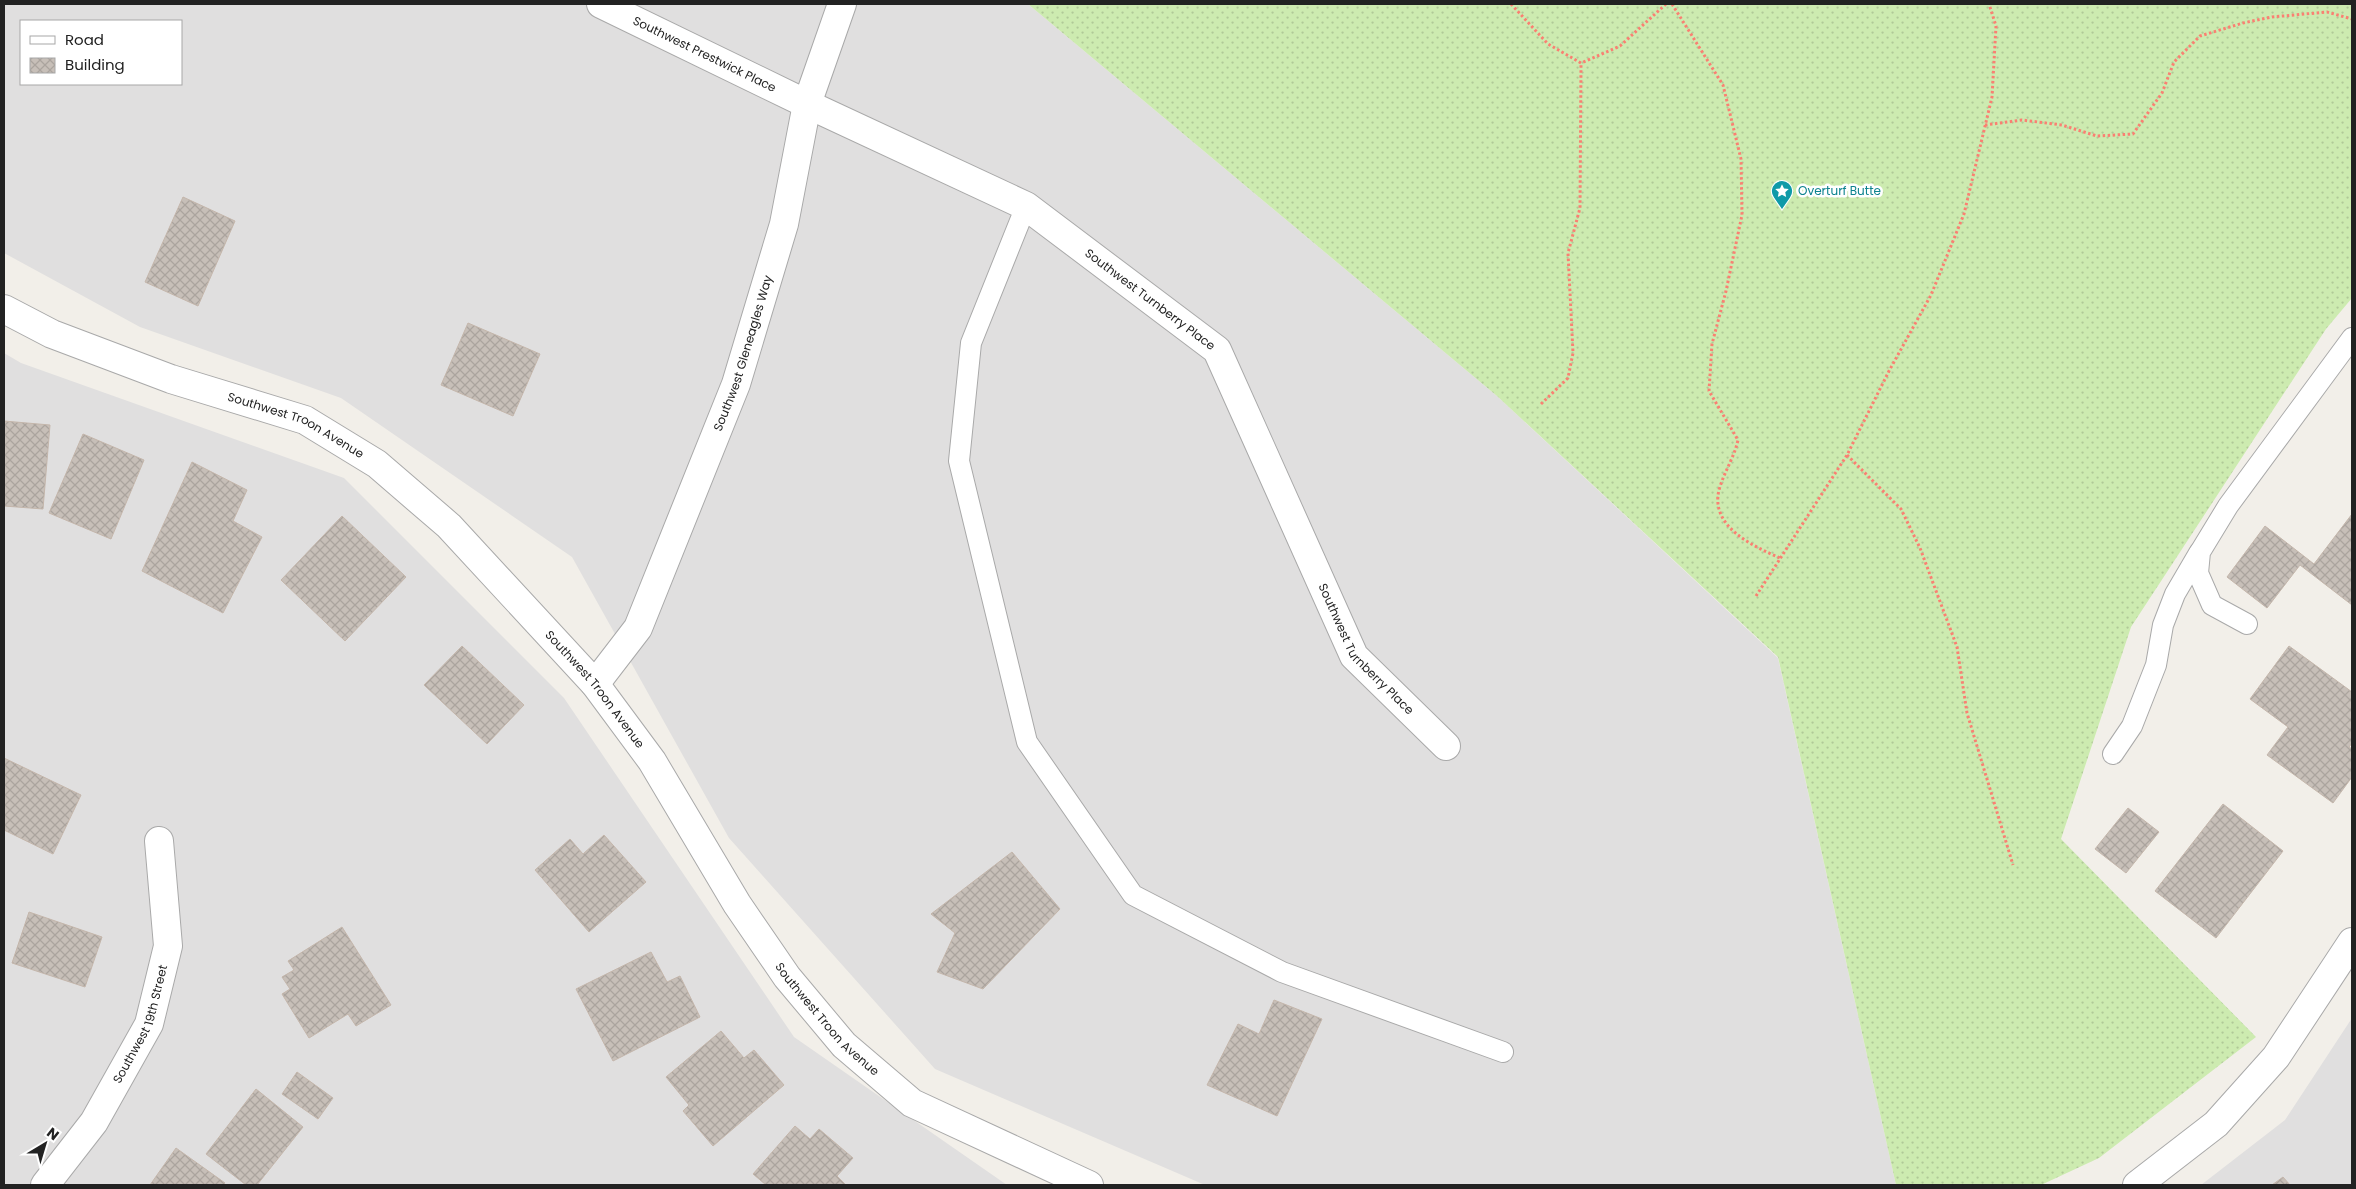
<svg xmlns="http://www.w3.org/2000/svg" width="2356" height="1189" font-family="Poppins,sans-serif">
<defs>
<pattern id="grass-dots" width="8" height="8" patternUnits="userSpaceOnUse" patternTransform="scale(1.25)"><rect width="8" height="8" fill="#cdebb0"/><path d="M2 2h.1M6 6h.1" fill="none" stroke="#b0c997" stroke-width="1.8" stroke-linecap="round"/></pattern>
<pattern id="building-cross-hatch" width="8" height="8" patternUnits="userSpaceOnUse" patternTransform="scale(1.25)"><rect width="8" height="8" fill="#c7bfb8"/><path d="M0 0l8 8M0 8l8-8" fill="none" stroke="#aba49e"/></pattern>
</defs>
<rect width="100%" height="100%" fill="#f2efe9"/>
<g fill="#e0dfdf" fill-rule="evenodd">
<path d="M4,4H1028L1497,396L1778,658L1896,1185H1205L935,1069L729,838L572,557L341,398L140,327L4,253ZM21,21H181V84H21Z"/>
<path d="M4,353L21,363L344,478L564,698L794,1037L1007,1185H4Z"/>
<path d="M2352,1018V1185H2201L2285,1120Z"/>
</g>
<path fill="url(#grass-dots)" d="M1028,4H2352V298L2326,329L2131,627L2061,839L2256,1037L2099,1158L2041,1185H1896L1778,657L1497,396Z"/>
<g fill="url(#building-cross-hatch)" stroke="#c4b6ab">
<path d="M183,197L235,221L198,306L145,282Z"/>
<path d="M468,323L540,354L513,416L441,385Z"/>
<path d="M4,421L50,425L43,509L4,506Z"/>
<path d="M83,434L144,460L111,539L49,513Z"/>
<path d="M192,462L247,490L233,521L262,537L223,613L142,571Z"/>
<path d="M2352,514V605L2300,565L2267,608L2227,577L2265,526L2314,564Z"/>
<path d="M342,516L406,577L345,641L281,580Z"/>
<path d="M462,646L524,705L487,744L424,685Z"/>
<path d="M2289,646L2352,692V743L2349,747L2352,749V777L2333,803L2267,755L2288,727L2250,699Z"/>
<path d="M4,758L81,795L53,854L4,830Z"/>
<path d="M2223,804L2283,851L2216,938L2155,891Z"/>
<path d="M2128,808L2159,832L2126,873L2095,849Z"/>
<path d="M604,835L646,882L589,932L535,870L570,839L583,854Z"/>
<path d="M1012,852L1060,909L983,989L937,972L955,933L931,914Z"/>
<path d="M29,912L102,937L85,987L12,963Z"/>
<path d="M342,927L391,1005L356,1026L348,1014L309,1038L282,994L290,989L282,977L294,970L288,961Z"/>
<path d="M651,952L667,982L680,976L700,1017L613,1061L576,989Z"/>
<path d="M1274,1000L1322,1019L1277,1116L1207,1085L1238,1024L1259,1034Z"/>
<path d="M721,1031L744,1058L754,1050L784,1085L713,1146L683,1111L689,1105L666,1077Z"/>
<path d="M297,1072L333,1098L318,1119L282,1094Z"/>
<path d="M256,1089L303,1127L257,1185H246L206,1154Z"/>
<path d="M795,1126L810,1139L819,1129L853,1158L837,1176L846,1185H766L753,1174Z"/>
<path d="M176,1148L225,1183L223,1185H150Z"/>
<path d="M2283,1177L2290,1185H2272Z"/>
</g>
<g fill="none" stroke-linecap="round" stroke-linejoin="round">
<g stroke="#a9a9a9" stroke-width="22">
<g id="service">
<path d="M1026,206L971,343L959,461L1027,742L1133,895L1282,972L1503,1052"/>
<path d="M2247,624L2212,605L2198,573L2200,552L2228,506L2352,338"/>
<path d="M2113,754L2132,726L2156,665L2163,625L2175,594L2199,553"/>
</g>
</g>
<g stroke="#a9a9a9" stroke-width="30">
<g id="minor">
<path id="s1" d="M601,4L807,104L1026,206L1217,350L1354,656L1446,746"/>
<path id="s2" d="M4,309L52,334L171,379L305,420L377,464L449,526L595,684L652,761L737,904L787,977L844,1045L912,1103L1089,1185"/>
<path id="s3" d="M595,684L638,628L736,384L784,224L807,104L842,4"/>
<path id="s4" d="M45,1185L94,1122L149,1024L168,946L159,841"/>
<path d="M2137,1185L2216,1124L2276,1057L2352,942"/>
</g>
</g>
<g stroke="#fa8072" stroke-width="3" stroke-dasharray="2.5 2.5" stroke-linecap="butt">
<path d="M1511,4L1548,44L1581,63L1620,46L1666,4"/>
<path d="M1672,4L1723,85L1741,159L1742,215L1726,291L1712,344L1709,391L1738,440C1734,458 1724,472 1719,490C1710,527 1753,546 1780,558"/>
<path d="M1985,125L2022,120L2062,125L2097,136L2133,134L2162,93L2174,62L2200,36L2243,23L2272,17L2327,12L2352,19"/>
<path d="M1541,404L1568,378L1573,353L1568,253L1580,208L1581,63"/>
<path d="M1847,455L1901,509L1920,548L1957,647L1967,713L2013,865"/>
<path d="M1756,596L1847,455L1889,371L1931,295L1964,214L1992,97L1996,26L1989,4"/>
</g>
<use href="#service" stroke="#fff" stroke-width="20"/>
<use href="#minor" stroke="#fff" stroke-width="28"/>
</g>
<defs>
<g id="sight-pin" transform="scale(1.125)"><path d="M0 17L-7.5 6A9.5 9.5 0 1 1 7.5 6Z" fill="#0f9aa8" stroke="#fff"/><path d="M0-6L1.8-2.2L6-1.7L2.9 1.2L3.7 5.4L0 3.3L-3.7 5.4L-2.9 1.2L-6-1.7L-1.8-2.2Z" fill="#fff"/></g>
</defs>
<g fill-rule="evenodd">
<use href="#sight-pin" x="1782" y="191"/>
</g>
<g text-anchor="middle" stroke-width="5" stroke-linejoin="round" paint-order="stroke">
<g font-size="12" fill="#222" stroke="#fff">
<text dy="4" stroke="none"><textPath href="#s1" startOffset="115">Southwest Prestwick Place</textPath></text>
<text dy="4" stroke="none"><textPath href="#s1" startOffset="626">Southwest Turnberry Place</textPath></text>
<text dy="4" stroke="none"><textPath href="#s3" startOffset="365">Southwest Gleneagles Way</textPath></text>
<text dy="4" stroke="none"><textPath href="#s2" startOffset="315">Southwest Troon Avenue</textPath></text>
<text dy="4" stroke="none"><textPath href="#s1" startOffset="1046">Southwest Turnberry Place</textPath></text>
<text dy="4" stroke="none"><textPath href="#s2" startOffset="720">Southwest Troon Avenue</textPath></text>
<text dy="4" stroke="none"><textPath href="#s2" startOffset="1125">Southwest Troon Avenue</textPath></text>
<text dy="4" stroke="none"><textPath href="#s4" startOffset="189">Southwest 19th Street</textPath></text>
</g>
<g font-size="12" fill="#0d838f" stroke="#fff" text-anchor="start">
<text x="1798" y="195">Overturf Butte</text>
</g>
</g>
<rect width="2356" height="1189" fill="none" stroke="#222222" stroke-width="10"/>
<rect x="20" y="20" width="162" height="65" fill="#ffffff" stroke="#a7a7a7"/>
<rect x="30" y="36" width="25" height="8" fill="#ffffff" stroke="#a7a7a7"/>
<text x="65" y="45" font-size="15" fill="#222222">Road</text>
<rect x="30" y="58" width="25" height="15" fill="url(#building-cross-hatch)" stroke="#a7a7a7"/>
<text x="65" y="70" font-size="15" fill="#222222">Building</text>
<g transform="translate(45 1144) rotate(38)" stroke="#ffffff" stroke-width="4" paint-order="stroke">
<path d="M0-4L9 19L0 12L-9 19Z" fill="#222222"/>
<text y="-8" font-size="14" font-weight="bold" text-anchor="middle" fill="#222222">N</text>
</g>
</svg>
